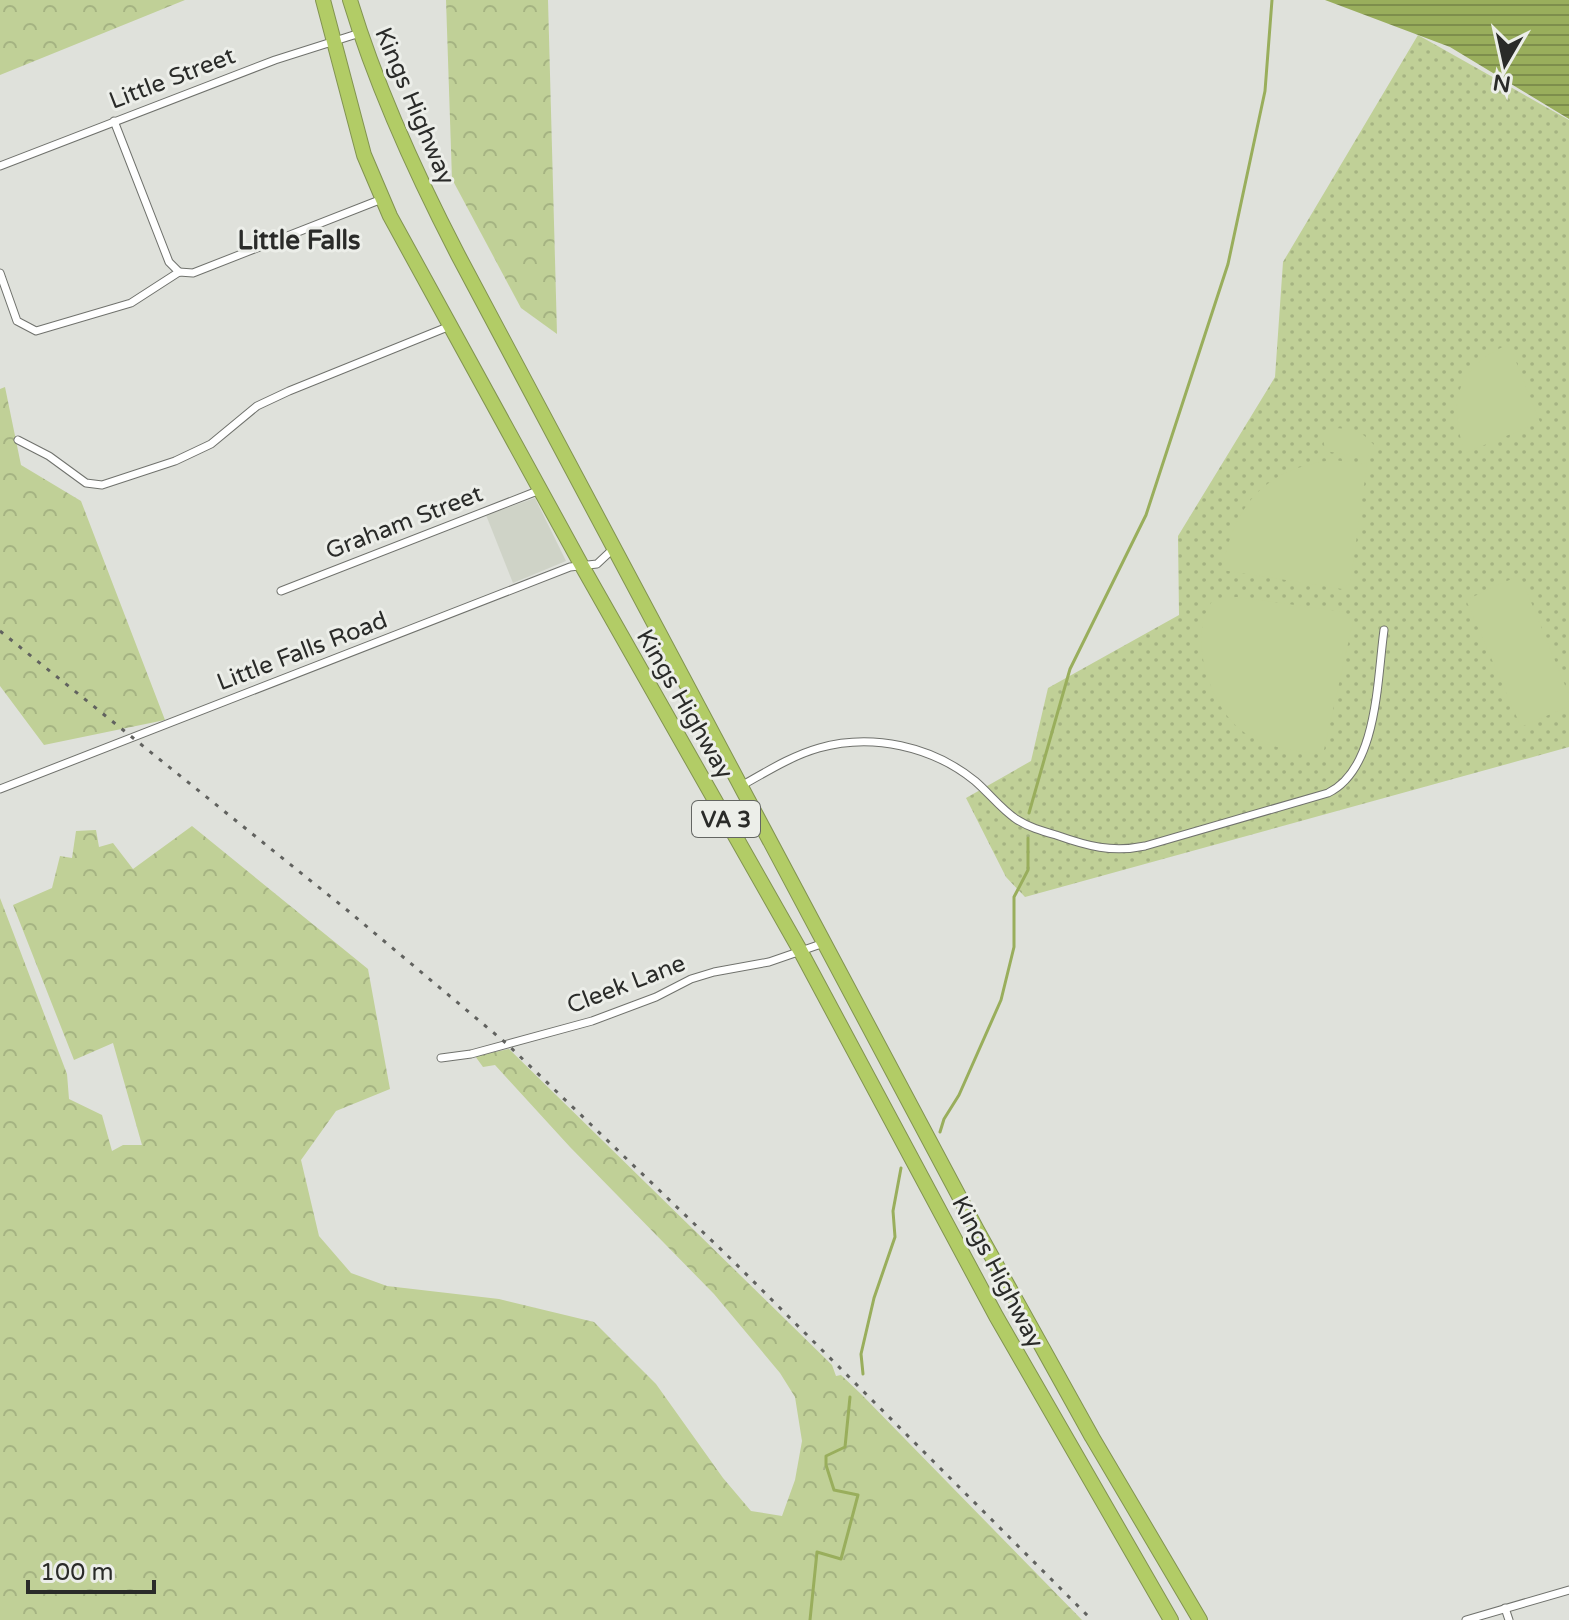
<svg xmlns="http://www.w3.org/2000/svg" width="1569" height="1620" font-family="'Varela Round',sans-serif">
<defs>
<pattern id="grass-dots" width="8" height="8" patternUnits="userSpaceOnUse" patternTransform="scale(2)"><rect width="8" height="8" fill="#c0d097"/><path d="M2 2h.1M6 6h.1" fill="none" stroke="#a5b382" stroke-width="1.8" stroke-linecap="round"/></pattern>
<pattern id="forest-crowns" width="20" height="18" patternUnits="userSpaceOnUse" patternTransform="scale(2)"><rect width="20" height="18" fill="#c0d097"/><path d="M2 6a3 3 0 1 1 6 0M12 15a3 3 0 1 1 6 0" fill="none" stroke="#a5b382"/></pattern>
<pattern id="water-rules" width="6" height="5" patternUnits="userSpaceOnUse" patternTransform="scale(2)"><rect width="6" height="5" fill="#99ae5c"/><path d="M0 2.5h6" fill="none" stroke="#7d8e4c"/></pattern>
</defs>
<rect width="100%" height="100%" fill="#dfe1db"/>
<path fill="#cfd3c7" d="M535,498L566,561L513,583L486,515Z"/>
<path fill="url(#grass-dots)" d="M1418,35L1569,120V747L1025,897L1006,877L966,798L1031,761L1048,688L1179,615L1178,536L1275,377L1283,262Z"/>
<g fill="url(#forest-crowns)">
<path d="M0,0H185L0,75Z"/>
<path d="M446,0H548L557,334L521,308L452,179Z"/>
<path d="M5,387L21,465L81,501L165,720L44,745L0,686V389Z"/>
<path d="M192,826L368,969L390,1089L336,1111L301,1160L319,1236L351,1273L387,1286L499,1299L594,1322L656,1384L723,1478L751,1511L782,1516L795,1480L802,1441L795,1397L780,1373L714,1294L570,1147L495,1065L483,1067L475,1056L509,1049L832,1365L836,1376L841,1375L861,1394L1082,1620H0V898L67,1074L69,1099L102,1115L112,1151L123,1145H142L113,1043L74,1060L13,905L52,888L60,856L72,858L76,831L96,830L99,847L113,843L133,869Z"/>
</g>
<g fill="#c0d097">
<path d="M1509,344L1540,422L1465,453C1447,400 1457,367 1509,344Z"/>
<path d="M1334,428C1357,429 1361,431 1376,447L1371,455L1356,456L1325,451L1323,437Z"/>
<path d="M1333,460L1367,464L1350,584L1342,589L1222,570C1234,504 1265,469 1333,460Z"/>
<path d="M1520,575L1569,695V706L1521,727L1466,600Z"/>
<path d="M1237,597L1345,612L1353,622L1323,754C1297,752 1268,748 1245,733C1210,710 1185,633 1214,599Z"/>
</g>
<path fill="url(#water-rules)" d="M1325,0H1569V119L1450,47Z"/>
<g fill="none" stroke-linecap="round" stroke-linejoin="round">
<g stroke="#99ae5c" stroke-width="3">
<path d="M1029,813L1070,669L1146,515L1228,264L1265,91L1272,0"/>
<path d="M940,1132L944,1119L959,1095L1001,1000L1014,947V897L1028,870V838"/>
<path d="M863,1374L861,1354L874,1298L895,1237L893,1211L901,1168"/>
<path d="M810,1620L817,1552L841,1559L858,1495L834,1490L826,1465V1456L845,1447L850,1397"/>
</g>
<g stroke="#70726d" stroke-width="9">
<g id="street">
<path d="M114,121L169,262L179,272"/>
<path d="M0,166L275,60L360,33"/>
<path d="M0,273L17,321L36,331L131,303L179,272L193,273L382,199"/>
<path d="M18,440L49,456L86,483L102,485L175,461L211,444L257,406L289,391L450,326"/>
<path d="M281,591L540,490"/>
<path d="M741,786C766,772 791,756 819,748C872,733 932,746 975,781C989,793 1001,809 1016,819C1028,827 1042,831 1056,835C1087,846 1112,853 1145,846L1328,793C1378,769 1377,679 1384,630"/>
<path d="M0,789L570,567L597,564L613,549"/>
<path d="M441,1058L471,1054L592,1021L656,997L691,979L714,972L769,962L824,943"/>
<path d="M1505,1608L1509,1620"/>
<path d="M1466,1620L1569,1590"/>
</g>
</g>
<g stroke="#829451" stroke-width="16">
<g id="highway">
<path d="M323,0L364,155L390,216L582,566L801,952L996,1316L1171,1620"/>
<path d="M350,0C377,89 415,172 458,255L977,1230L1092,1437L1200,1620"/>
</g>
</g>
<use href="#street" stroke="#fff" stroke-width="7"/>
<use href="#highway" stroke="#b2cc66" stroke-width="14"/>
<path stroke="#61625f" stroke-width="3" stroke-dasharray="4 8" stroke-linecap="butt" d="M0,631L347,910L507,1044L733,1261L1092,1620"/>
</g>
<g text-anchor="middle" stroke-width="6" stroke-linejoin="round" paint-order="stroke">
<rect fill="#eceee9" stroke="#646663" stroke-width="2" x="692" y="801" width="68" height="36" rx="6"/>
<g font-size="22" font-weight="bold" fill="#2a2b29">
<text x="726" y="827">VA 3</text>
</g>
<g font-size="24" fill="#2a2b29" stroke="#eceee9">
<text transform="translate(172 78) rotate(-21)" y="8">Little Street</text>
<text transform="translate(415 106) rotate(67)" y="8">Kings Highway</text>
<text transform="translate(404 522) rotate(-21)" y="8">Graham Street</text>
<text transform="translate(302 651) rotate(-21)" y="8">Little Falls Road</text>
<text transform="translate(685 704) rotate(60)" y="8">Kings Highway</text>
<text transform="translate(626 984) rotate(-21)" y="8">Cleek Lane</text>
<text transform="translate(998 1272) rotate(62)" y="8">Kings Highway</text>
</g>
<g font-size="26" font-weight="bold" fill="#2a2b29" stroke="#eceee9">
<text x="299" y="249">Little Falls</text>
</g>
</g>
<g transform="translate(1505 64) rotate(189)" stroke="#eceee9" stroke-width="6" paint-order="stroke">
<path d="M0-6L14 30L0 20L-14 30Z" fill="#2a2b29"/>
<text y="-12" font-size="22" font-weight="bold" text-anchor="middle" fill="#2a2b29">N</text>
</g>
<path d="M28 1580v12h126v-12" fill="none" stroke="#2a2b29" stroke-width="4"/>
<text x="40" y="1580" font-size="24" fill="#2a2b29" stroke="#eceee9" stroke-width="6" paint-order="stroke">100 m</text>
</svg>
